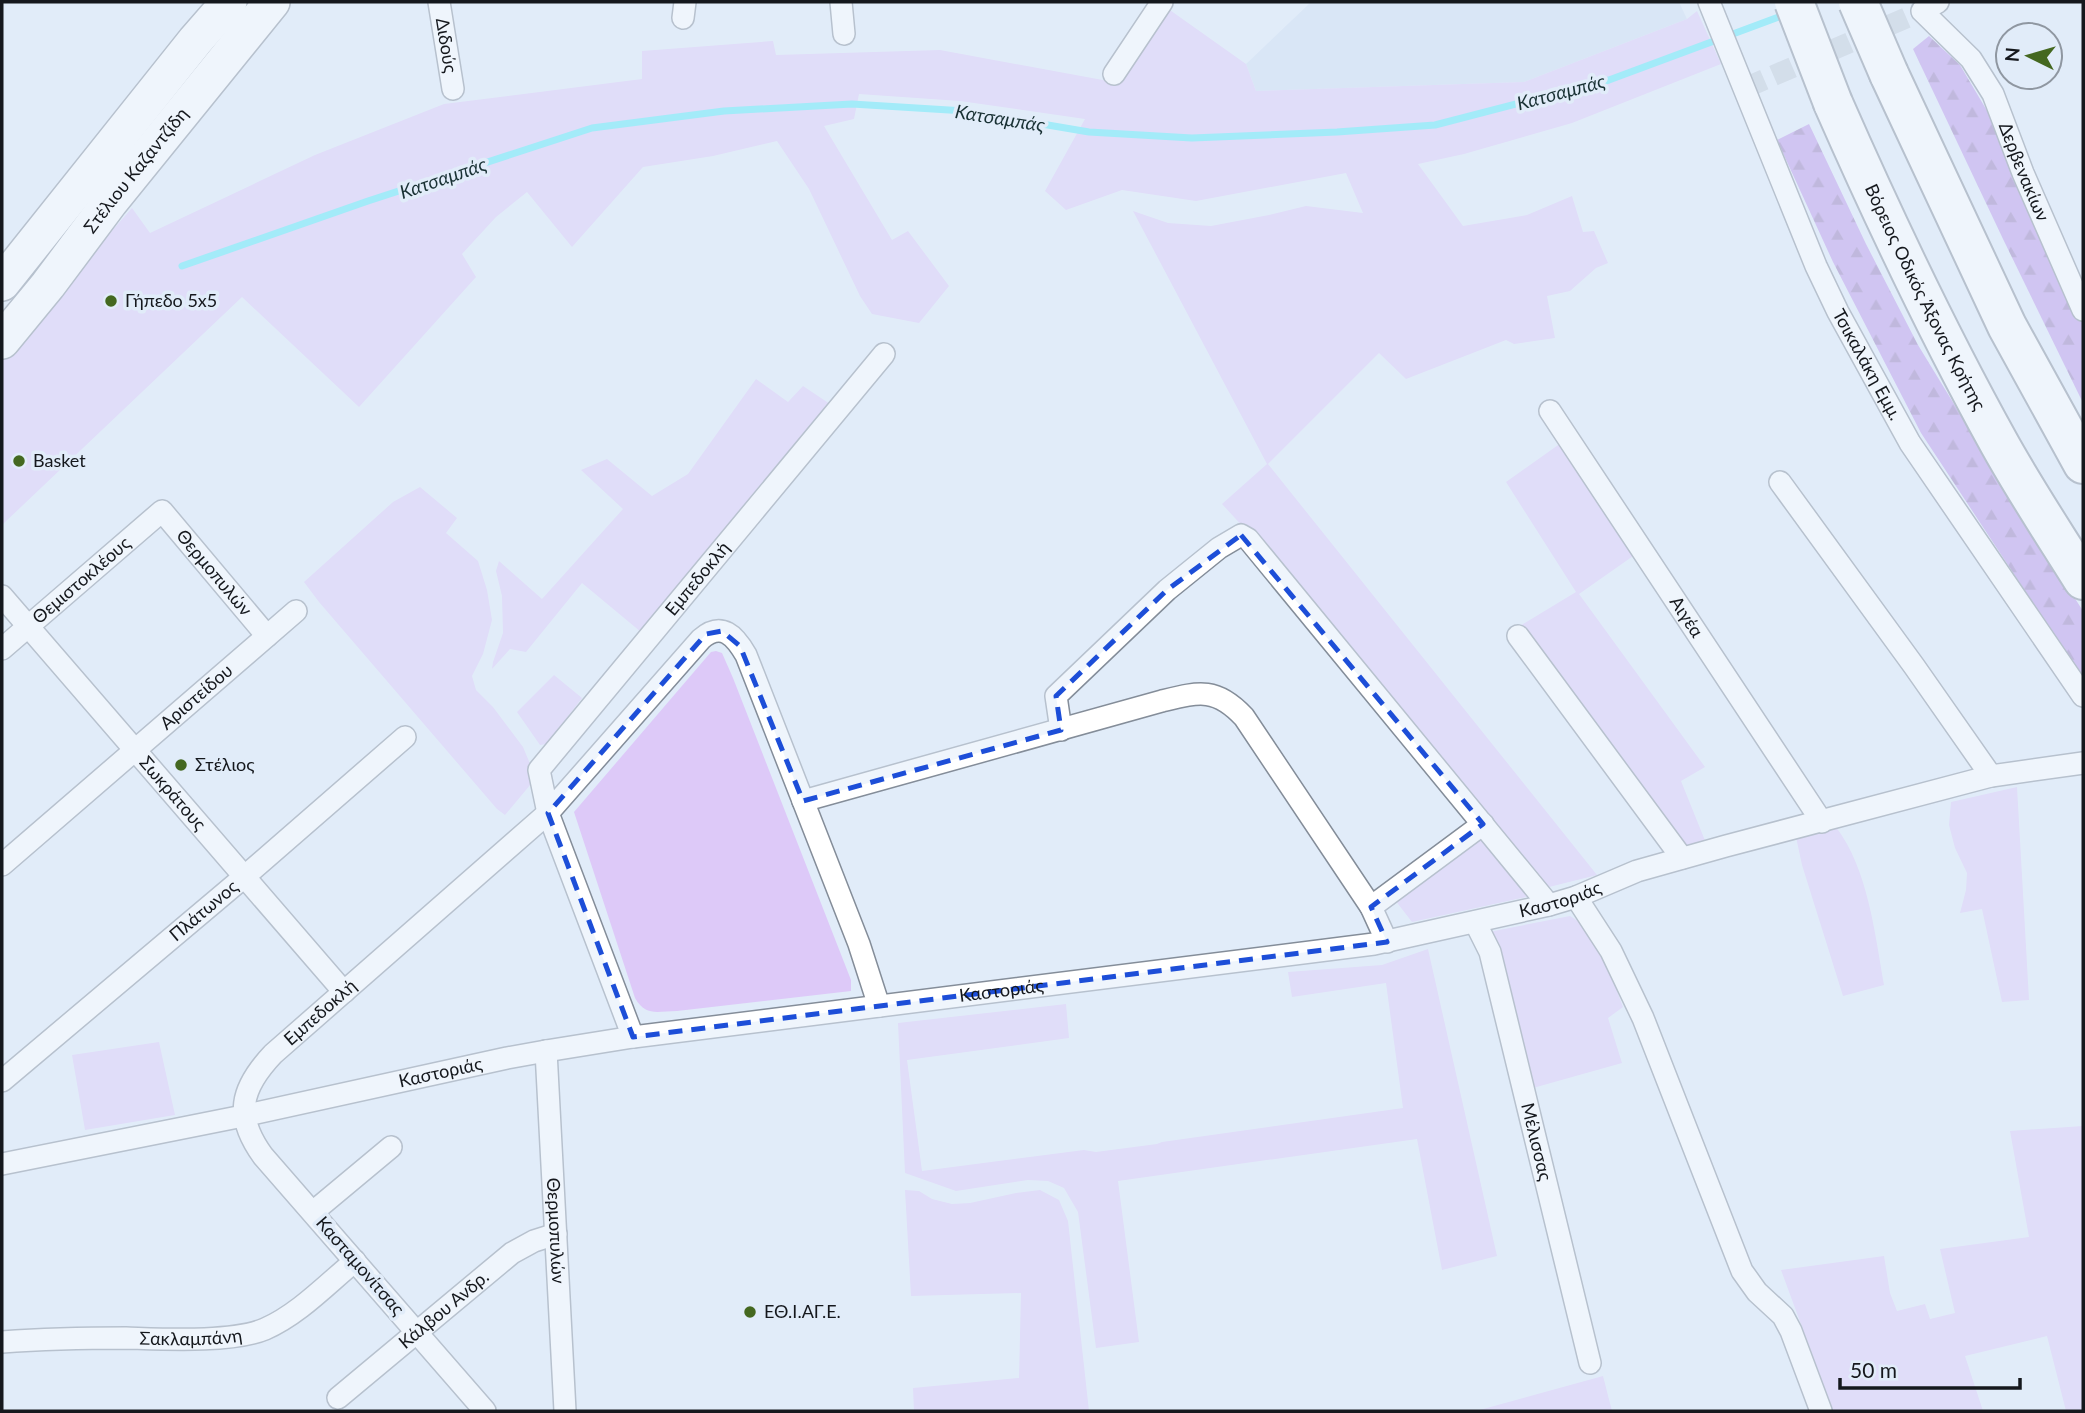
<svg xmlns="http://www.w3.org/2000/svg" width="2085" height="1413" font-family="Lato,sans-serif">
<defs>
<pattern id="forest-firs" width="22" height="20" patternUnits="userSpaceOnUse" patternTransform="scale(1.75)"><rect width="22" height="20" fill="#bb95e8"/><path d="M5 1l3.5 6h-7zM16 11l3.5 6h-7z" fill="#9779bb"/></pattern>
</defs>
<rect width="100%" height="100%" fill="#e1ecf9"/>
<path fill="#cfdef1" d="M1311,2H1679L1687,19L1524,82L1256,91L1246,64Z"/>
<g fill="#ddc9f8">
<path d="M1167,8L1246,64L1256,91L1524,82L1687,19L1697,11L1721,64L1572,123L1464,154L1418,164L1463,226L1527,215L1572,196L1583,232L1594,231L1608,263L1596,268L1570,291L1547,296L1555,338L1514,344L1506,340L1406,379L1379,353L1268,464L1597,875L1545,888L1282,569L1222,504L1267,464L1133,211L1168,223L1211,226L1269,215L1306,206L1363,213L1346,173L1196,201L1122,190L1066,210L1045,191L1085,119L960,101L859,94L854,119L824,126L892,240L908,231L949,286L919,323L872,314L860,296L809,189L777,141L713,156L643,167L572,247L527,192L496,217L462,254L476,277L359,407L242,297L2,525V360L35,318L132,208L150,233L315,155L444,104L642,79V51L773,41L776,55L940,50L1119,83Z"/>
<path d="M756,379L788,402L803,386L833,406L791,459L785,455L641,632L582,583L526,652L510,649L492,669L493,662L503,633L502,596L496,571L499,561L542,599L623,509L581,470L607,459L652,496L688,474Z"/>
<path d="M1561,443L1636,554L1579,594L1705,767L1681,781L1706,843L1682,846L1518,627L1576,592L1506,482Z"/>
<path d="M420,487L457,518L446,533L478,561L487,590L492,620L483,654L472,676L476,690L493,707L523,747L536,778L505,815L497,809L319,602L304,582L393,502Z"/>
<path d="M716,651L722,653L733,678L851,980V991L677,1011C657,1011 646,1017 635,998L574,812L711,652Z"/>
<path d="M554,675L582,698L547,744L540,745L517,712Z"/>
<path d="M2017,787L2029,1000L2002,1002L1982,909L1960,913L1966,890L1967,873L1955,848L1949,825L1951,802Z"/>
<path d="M1836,827C1868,869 1875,934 1884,985L1843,996L1802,865L1796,837Z"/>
<path d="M1484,833L1530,896L1412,922L1395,900Z"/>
<path d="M1570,916C1597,930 1613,980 1623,1007L1608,1018L1622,1063L1533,1088L1489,932Z"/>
<path d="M1428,949L1497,1256L1442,1270L1417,1139L1118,1181L1139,1342L1096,1348L1078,1212L1064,1188L1048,1181L1028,1180L956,1191L905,1173L898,1023L1066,1004L1069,1038L907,1060L922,1171L1084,1150L1096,1152L1157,1144L1162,1142L1403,1108L1386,983L1292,997L1288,972L1382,965Z"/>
<path d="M159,1042L175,1115L85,1130L72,1055Z"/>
<path d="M2083,1126V1411H2066L2047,1336L1965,1356L1983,1411H1833L1781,1270L1884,1256L1890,1293L1897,1311L1925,1304L1930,1319L1955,1313L1940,1249L2029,1237L2010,1131Z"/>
<path d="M905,1190L919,1191L932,1199L952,1204L970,1203L1016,1193L1040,1190L1059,1200L1068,1221L1089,1411H914L913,1388L1019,1378L1021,1293L911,1296Z"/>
<path d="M1603,1376L1612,1411H1476Z"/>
</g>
<g fill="url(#forest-firs)">
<path d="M1929,36L1960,65L1999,131L2083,323V403L2003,239L1913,49Z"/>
<path d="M1809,124L1866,244L1918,345L2015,504L2083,611V679L1921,433L1833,262L1777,140Z"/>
</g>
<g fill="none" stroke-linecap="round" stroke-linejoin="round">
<path stroke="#57e8f9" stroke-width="7" d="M182,266L368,201L592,128L724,111L852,104L965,111L1089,132L1192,138L1337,132L1435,125L1609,80L1787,14"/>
<path stroke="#c2ccd8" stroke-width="21" stroke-dasharray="21 10" stroke-linecap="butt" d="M1745,88L1922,11"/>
<g stroke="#848d99" stroke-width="24">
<g id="minor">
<path id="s1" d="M439,2L453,89"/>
<path d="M841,2L844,34"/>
<path id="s2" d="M1709,2L1816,266L1838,312L1910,443L2083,696"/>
<path id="s3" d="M1938,2L1922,11L1971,59L1993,94L2023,173L2083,310"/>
<path d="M683,18L685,2"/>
<path d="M1114,74L1162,2"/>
<path id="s4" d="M1550,411L1822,822"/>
<path d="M1780,482L1914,666L1991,776"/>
<path id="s5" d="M2,596L344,992"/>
<path d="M1518,636L1682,858"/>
<path id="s6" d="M2,649L162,511L267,636"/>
<path d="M1061,730L1056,696L1167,590L1219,548L1241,535L1248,539L1549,905"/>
<path d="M803,801L1162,701C1199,692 1216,687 1244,717L1371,907L1387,942"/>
<path id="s7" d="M2,865L296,611"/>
<path d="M1576,897L1611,951L1643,1018L1742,1271L1757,1292L1783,1316L1791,1331L1821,1411"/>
<path d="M1371,907L1483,824"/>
<path id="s8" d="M1475,922L1490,952L1590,1363"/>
<path id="s9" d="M633,1037L548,813L539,770L884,354"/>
<path id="s10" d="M546,1051L565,1411"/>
<path id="s11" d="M2,1081L244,877L405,737"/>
<path id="s12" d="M2,1164L243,1116L507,1058L546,1051L633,1037L1374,944L1549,905L1576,897L1637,871L1726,846L1991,776L2083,763"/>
<path d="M313,1212L391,1147"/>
<path id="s13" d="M2,1342C43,1339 84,1338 126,1338C162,1339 232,1343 265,1329C299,1314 327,1284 355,1261"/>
<path id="s14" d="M338,1398L512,1253L534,1241L556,1234"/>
<path id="s15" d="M485,1411L263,1156C234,1116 240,1089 273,1054L548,813L701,639C722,621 735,636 746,655L859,944L879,1006"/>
</g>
</g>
<g stroke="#848d99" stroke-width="38">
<g id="primary">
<path d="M2,283L195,41L229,2"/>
<path id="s16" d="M2,341L48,285L110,202L272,2"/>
</g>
</g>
<g stroke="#848d99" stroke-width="42">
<g id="motorway">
<path d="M1889,74L2007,326L2083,464"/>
<path id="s17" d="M1833,103C1884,219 1938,333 1999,443C2025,490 2055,535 2083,580"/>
</g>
</g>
<use href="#minor" stroke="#fff" stroke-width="21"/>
<use href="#primary" stroke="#fff" stroke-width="35"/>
<use href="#motorway" stroke="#fff" stroke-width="38"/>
<g stroke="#848d99" stroke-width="42" stroke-linecap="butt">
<g id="motorway-bridge">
<path d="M1794,2L1833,103"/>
<path d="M1858,2L1889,74"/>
</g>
</g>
<use href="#motorway-bridge" stroke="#fff" stroke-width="38"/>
</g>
<path d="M0 0H2085V1413H0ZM1241,535L1483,824L1371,907L1387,942L633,1037L548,813L706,634L722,631L740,646L803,801L1061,730L1056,696L1167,590Z" fill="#e1ecf9" fill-opacity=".55" fill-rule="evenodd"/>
<path fill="none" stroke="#1d4ed8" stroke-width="5" stroke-dasharray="14 9" stroke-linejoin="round" d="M1241,535L1483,824L1371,907L1387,942L633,1037L548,813L706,634L722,631L740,646L803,801L1061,730L1056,696L1167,590Z"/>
<g fill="#446820" stroke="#e1ecf9" stroke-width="2.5">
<circle cx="111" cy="301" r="7"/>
<circle cx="19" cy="461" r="7"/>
<circle cx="181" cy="765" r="7"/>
<circle cx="750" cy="1312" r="7"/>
</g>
<g text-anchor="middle" stroke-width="7" stroke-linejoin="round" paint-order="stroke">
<g font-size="18" fill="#15181d" stroke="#e1ecf9">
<text dy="6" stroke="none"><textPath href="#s1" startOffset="44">Διδούς</textPath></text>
<text dy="6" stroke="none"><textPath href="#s16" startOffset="217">Στέλιου Καζαντζίδη</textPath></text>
<text dy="6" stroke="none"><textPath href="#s3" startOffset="212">Δερβενακίων</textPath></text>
<text dy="6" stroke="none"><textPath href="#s17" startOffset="215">Βόρειος Οδικός Άξονας Κρήτης</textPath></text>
<text dy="6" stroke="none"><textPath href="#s2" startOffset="396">Τσικαλάκη Εμμ.</textPath></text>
<text dy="6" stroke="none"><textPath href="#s6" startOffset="292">Θερμοπυλών</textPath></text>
<text dy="6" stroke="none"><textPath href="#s9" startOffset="532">Εμπεδοκλή</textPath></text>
<text dy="6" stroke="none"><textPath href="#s6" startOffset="105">Θεμιστοκλέους</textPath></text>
<text dy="6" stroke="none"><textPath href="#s4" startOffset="247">Αιγέα</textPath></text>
<text dy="6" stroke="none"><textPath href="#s7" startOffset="257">Αριστείδου</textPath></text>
<text dy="6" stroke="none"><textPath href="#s5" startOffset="261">Σωκράτους</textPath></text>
<text dy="6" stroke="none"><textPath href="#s12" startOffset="1582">Καστοριάς</textPath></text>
<text dy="6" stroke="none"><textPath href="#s11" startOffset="264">Πλάτωνος</textPath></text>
<text dy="6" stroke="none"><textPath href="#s12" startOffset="1015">Καστοριάς</textPath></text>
<text dy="6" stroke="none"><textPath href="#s15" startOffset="516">Εμπεδοκλή</textPath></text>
<text dy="6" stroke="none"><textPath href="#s12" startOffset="448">Καστοριάς</textPath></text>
<text dy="6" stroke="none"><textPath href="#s8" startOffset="229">Μέλισσας</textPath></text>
<text dy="6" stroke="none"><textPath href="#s10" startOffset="180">Θερμοπυλών</textPath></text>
<text transform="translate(360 1266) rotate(49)" y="6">Κασταμονίτσας</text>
<text dy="6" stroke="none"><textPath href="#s14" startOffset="138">Κάλβου Ανδρ.</textPath></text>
<text dy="6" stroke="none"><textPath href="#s13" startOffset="189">Σακλαμπάνη</textPath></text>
</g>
<g font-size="18" fill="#15181d" stroke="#e1ecf9" text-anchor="start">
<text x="125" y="307">Γήπεδο 5x5</text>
<text x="33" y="467">Basket</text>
<text x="195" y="771">Στέλιος</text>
<text x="764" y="1318">ΕΘ.Ι.ΑΓ.Ε.</text>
</g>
<g font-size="19" font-style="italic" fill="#193134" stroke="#e1ecf9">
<text transform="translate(1561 92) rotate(-15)" y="7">Κατσαμπάς</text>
<text transform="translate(1000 118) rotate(9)" y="7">Κατσαμπάς</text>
<text transform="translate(443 178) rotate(-19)" y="7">Κατσαμπάς</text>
</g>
</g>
<rect width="2085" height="1413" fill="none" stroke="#15181d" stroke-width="7"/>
<g transform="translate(2029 56) rotate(275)"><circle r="33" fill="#e1ecf9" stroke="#8f97a1" stroke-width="2"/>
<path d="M0-5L12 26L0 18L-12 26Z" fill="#446820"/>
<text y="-10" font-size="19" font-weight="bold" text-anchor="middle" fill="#15181d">N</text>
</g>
<path d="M1840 1378v10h180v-10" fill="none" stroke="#15181d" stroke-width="3.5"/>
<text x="1850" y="1378" font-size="21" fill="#15181d" stroke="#e1ecf9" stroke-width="5" paint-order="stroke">50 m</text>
</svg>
